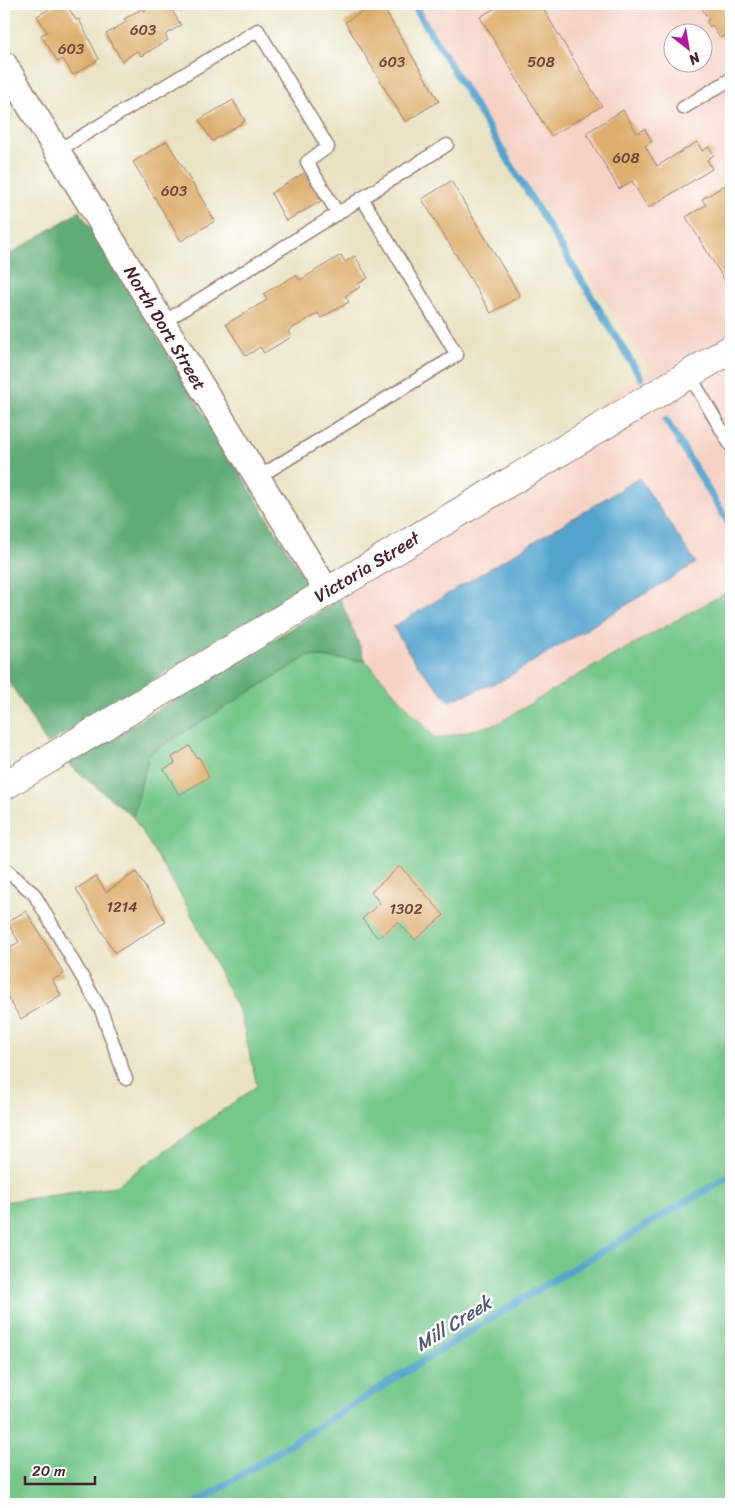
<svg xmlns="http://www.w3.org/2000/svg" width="735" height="1508" font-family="Sriracha,sans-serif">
<rect width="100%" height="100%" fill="#fff"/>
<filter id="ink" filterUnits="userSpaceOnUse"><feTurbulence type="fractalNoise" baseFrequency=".02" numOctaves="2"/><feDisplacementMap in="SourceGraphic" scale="10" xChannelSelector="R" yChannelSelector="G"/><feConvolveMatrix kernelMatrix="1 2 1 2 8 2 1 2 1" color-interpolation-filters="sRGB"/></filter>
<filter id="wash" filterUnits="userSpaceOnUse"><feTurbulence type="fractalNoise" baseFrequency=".0096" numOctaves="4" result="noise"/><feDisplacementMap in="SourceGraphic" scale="20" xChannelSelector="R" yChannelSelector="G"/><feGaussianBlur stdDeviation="1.12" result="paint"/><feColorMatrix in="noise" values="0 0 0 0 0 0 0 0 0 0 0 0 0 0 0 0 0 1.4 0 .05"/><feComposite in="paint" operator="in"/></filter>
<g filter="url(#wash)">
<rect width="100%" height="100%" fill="#e9e3c3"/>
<g fill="#f6d2c4" fill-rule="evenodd">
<path d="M410,4H731V333L541,447L650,369ZM672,32H702V62H672Z"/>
<path d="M731,365V598L726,592L573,678L497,724L436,739L366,661L340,599ZM696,563L501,681L449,701Z"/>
</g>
<path fill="#74c78a" stroke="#5f735a" d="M727,592L731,597V1504H4V1202L114,1187L257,1086L241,1016L186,904L133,817L149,754L308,656L366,661L436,739L497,724L573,678Z"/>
<g fill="#5fac76" stroke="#546650">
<path d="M80,211L309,586L47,744L4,673V258Z"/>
<path d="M340,599L366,661L308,656L149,754L133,817L68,764Z"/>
</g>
<path fill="#52a4cd" stroke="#4e627c" d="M639,478L696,563L501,681L449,701L415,662L393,627Z"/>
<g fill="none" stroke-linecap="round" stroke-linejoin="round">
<g stroke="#52a4cd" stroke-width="7">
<path d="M413,4L641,378"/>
<path d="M666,420L731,527"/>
<path d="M195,1504L520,1300L731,1175"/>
</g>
</g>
<g id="blocks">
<g fill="#ddae6c">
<path d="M58,4H66L76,20L79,19L99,59L73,75L63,59L58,62L41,35L47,32L37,16Z"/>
<path d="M156,4H168L181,25L165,35L168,40L141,56L137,51L122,61L106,34L126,22L124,19L143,8L144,11Z"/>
<path d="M375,4H381L439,101L405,122L345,22Z"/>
<path d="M502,4H540L602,106L551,136L480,17Z"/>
<path d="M699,4H731V31L720,38L712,25L710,27L706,21L709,20Z"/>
<path d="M233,100L245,121L212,141L199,120Z"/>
<path d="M623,110L637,133L645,129L652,141L645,146L657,166L697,142L702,151L709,147L714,155L707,160L712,169L648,208L632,181L619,189L586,133Z"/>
<path d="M167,141L215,221L181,241L133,162Z"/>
<path d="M304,173L313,187L317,184L322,193L318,196L321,201L286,221L271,193Z"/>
<path d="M451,181L520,296L491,313L422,199Z"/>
<path d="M731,182V291L686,217L706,205L702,199Z"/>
<path d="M341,255L345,262L355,256L368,278L358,284L360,287L345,296L349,302L321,318L318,313L288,331L291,337L264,353L260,347L246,356L226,324L267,300L263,294L296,275L300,280Z"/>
<path d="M190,746L197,758L199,757L209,777L179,795L164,769L175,763L172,757Z"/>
<path d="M400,866L444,915L415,940L398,922L378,938L362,919L380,903L371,892Z"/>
<path d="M136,872L166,922L115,953L76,889L96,876L106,892Z"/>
<path d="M26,911L64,974L52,980L61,995L21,1019L4,991V947L7,946L8,948L19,942L7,922Z"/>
</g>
</g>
</g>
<g filter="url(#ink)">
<use href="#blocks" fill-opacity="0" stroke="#9a8177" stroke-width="1"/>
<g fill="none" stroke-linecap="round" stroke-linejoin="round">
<g stroke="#9a8177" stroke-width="15">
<g id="lane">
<path d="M683,108L731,79"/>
<path d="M57,151L258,30L328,147L307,162L338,214"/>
<path d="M162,323L447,145"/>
<path d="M689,374L731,446"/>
<path d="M257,478L457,355L362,198"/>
<path d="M4,868L34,894L62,942L101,1010L126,1079"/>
</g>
</g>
<g stroke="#9a8177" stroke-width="28">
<path id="street" d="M4,64L327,591"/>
</g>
<g stroke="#9a8177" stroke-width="30">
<path id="secondary" d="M4,786L731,349"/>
</g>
<use href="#lane" stroke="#fff" stroke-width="12"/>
<use href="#street" stroke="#fff" stroke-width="25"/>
<use href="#secondary" stroke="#fff" stroke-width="28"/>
</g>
</g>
<g text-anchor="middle" stroke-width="5" stroke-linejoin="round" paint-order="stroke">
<g font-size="15" fill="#6f433b">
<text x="143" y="35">603</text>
<text x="71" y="54">603</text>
<text x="392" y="67">603</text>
<text x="541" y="67">508</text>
<text x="626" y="163">608</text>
<text x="174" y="196">603</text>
<text x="122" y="912">1214</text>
<text x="406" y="914">1302</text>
</g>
<g font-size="18" fill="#4a1f2b" stroke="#fff">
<text transform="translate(165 328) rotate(59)" y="6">North Dort Street</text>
<text transform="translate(367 567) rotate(-31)" y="6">Victoria Street</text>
</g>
<g font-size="19" font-style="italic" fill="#4e5b74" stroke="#fff">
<text transform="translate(453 1323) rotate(-32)" y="7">Mill Creek</text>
</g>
</g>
<rect width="735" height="1508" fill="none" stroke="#fff" stroke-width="20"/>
<g transform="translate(688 48) rotate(149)"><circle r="24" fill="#ffffff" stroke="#b7a5aa"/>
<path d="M0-4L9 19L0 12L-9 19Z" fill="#b5179e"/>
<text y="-8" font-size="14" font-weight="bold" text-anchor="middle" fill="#4a1f2b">N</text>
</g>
<path d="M25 1476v8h70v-8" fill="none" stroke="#4a1f2b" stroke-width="2.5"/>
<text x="32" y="1476" font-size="15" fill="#4a1f2b" stroke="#ffffff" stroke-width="4" paint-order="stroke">20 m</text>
</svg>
